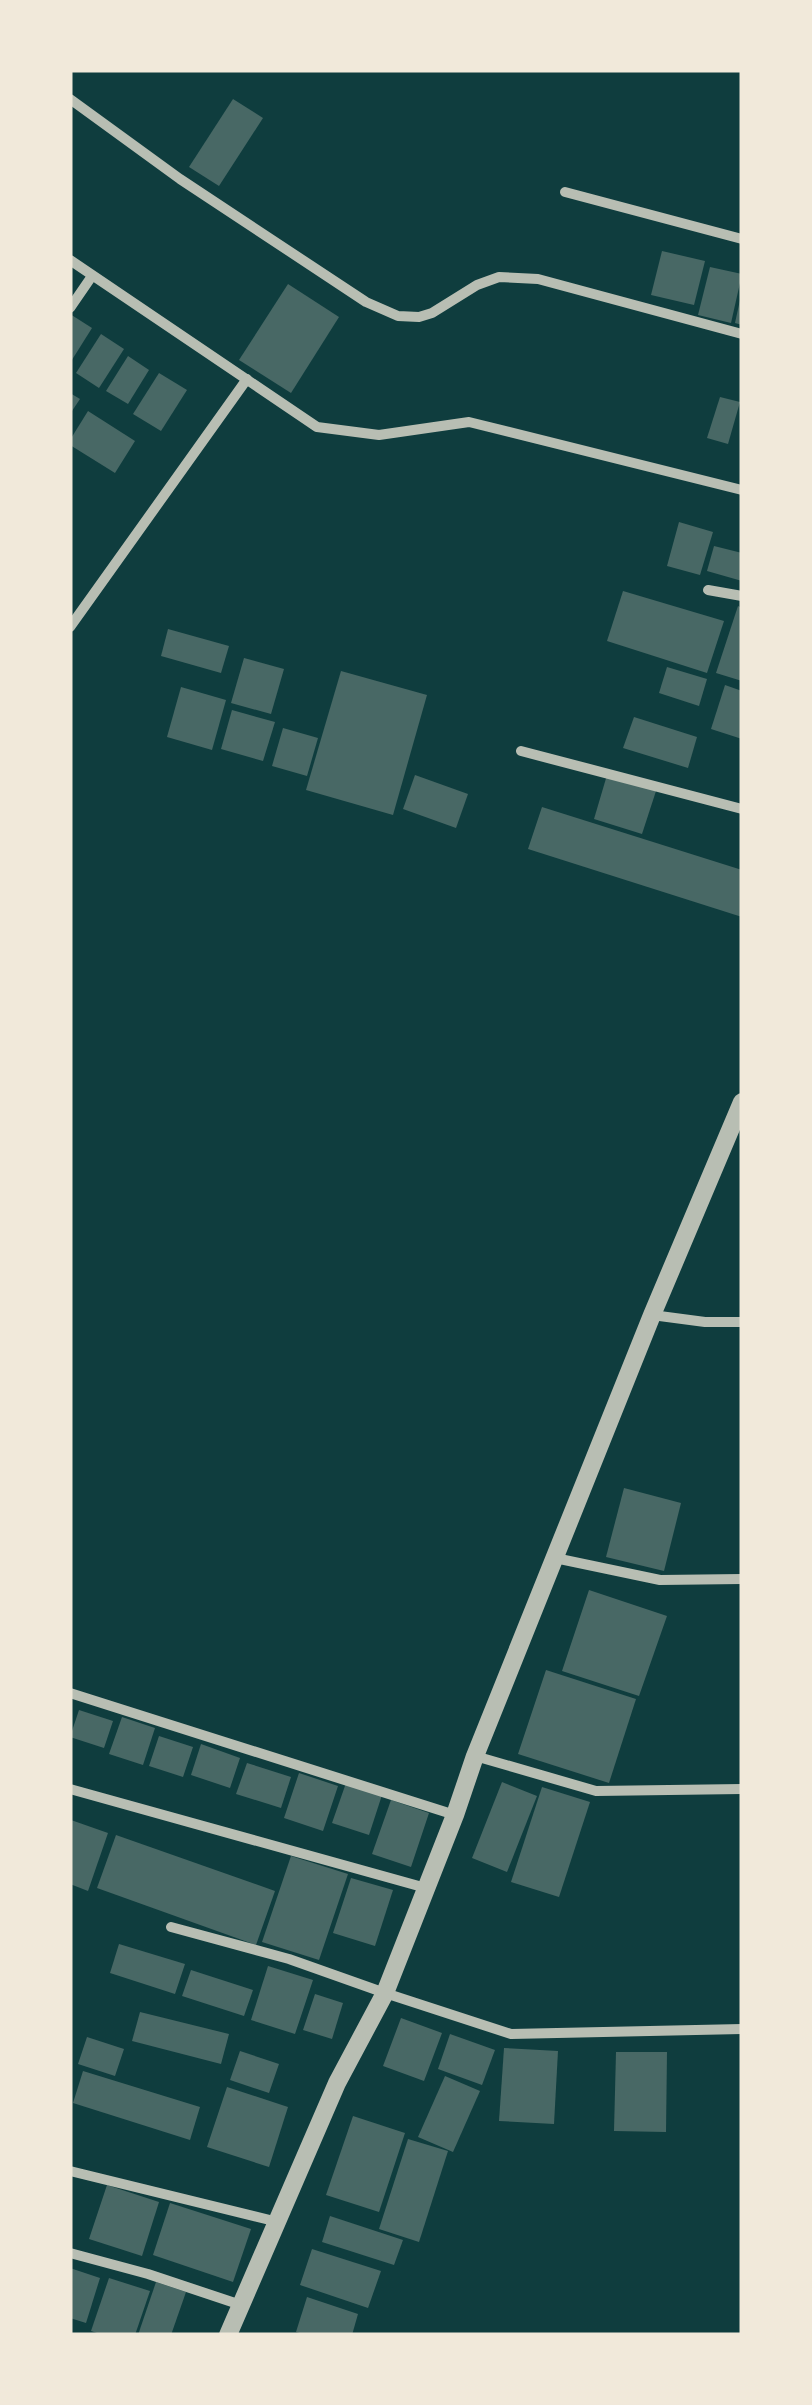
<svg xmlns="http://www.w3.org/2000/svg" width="812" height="2405" font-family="Jost,sans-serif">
<rect width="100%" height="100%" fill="#0f3d3e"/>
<g fill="#486865">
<path d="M233,99L263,118L219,186L189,167Z"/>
<path d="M662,251L705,261L694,305L651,295Z"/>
<path d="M710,267L742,274L731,323L698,315Z"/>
<path d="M288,284L339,317L291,393L239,360Z"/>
<path d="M740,300H742V325L735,323Z"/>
<path d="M70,314L92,328L70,363Z"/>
<path d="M101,334L124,349L99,388L76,373Z"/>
<path d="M128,356L149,370L128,404L106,391Z"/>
<path d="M159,373L187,390L161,431L133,414Z"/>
<path d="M70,393L80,399L70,414Z"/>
<path d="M720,397L740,402L728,444L707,438Z"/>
<path d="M88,411L135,441L115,473L70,445V440Z"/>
<path d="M679,522L713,532L700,575L667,566Z"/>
<path d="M714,546L742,553V581L707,571Z"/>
<path d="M623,591L724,621L707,673L607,641Z"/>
<path d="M738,606L742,608V681L716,673Z"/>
<path d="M168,629L229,646L221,673L161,656Z"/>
<path d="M244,658L284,669L271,714L231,703Z"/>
<path d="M667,667L707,679L699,706L659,693Z"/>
<path d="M341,671L427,695L393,815L306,790Z"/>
<path d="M725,685L742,691V739L711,729Z"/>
<path d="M181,687L226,700L212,750L167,737Z"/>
<path d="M232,710L275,722L263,761L221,749Z"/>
<path d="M634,717L697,737L688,768L623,748Z"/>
<path d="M283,728L318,738L307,776L272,766Z"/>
<path d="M415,775L468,794L456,828L403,809Z"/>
<path d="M607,775L656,791L642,834L594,819Z"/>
<path d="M542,807L742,870V917L528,849Z"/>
<path d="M624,1488L681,1503L664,1571L606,1557Z"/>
<path d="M589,1590L667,1616L639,1696L562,1671Z"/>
<path d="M546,1670L636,1699L609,1783L518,1754Z"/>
<path d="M79,1710L113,1721L104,1748L70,1737Z"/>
<path d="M122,1717L155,1728L143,1765L109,1754Z"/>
<path d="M159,1736L193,1747L183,1777L149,1766Z"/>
<path d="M201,1744L240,1758L230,1788L191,1775Z"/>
<path d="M247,1763L291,1777L281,1808L236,1794Z"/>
<path d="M299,1773L338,1786L323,1831L284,1818Z"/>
<path d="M502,1782L537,1796L507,1872L472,1858Z"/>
<path d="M346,1783L382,1795L369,1835L332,1823Z"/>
<path d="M542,1787L590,1802L559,1897L511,1882Z"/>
<path d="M391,1800L429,1813L411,1867L372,1854Z"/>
<path d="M71,1820L108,1833L88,1891L70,1884Z"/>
<path d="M116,1835L275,1891L256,1945L97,1888Z"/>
<path d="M291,1856L348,1874L319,1960L262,1942Z"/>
<path d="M351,1878L393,1890L375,1946L333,1933Z"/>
<path d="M119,1944L185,1964L175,1994L110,1973Z"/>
<path d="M268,1966L313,1980L295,2034L251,2020Z"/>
<path d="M191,1970L253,1990L244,2016L182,1996Z"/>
<path d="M315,1994L343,2003L332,2039L303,2030Z"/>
<path d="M140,2012L229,2034L221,2064L132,2041Z"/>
<path d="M401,2018L442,2033L424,2081L383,2066Z"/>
<path d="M450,2034L495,2050L482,2085L438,2069Z"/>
<path d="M87,2037L124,2049L115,2076L78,2064Z"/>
<path d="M504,2048L558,2051L554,2124L499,2121Z"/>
<path d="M240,2051L279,2064L269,2093L230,2080Z"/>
<path d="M616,2052H667L666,2132L614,2131Z"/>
<path d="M83,2071L200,2107L190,2140L73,2103Z"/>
<path d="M445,2076L480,2091L453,2152L418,2137Z"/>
<path d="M227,2087L288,2107L269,2167L207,2147Z"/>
<path d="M353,2116L405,2133L379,2212L326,2195Z"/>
<path d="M408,2139L448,2151L419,2242L379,2229Z"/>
<path d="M107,2185L159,2202L142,2256L89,2239Z"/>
<path d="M170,2203L251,2229L233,2282L153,2255Z"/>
<path d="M330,2216L403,2240L394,2265L322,2242Z"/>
<path d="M312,2249L381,2271L368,2308L300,2285Z"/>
<path d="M70,2268L100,2278L86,2323L70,2318Z"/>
<path d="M109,2278L150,2291L135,2335H103L91,2331Z"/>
<path d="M156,2282L186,2292L171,2335H138Z"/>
<path d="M307,2297L358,2314L352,2335H306L296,2332Z"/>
</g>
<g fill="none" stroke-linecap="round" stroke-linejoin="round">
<g stroke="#b8beb3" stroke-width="10">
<path d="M70,99L180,179L366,302L398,316L419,317L432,313L477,285L499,277L538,279L742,334"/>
<path d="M565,192L742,239"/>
<path d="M70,260L317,427L379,435L469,422L742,490"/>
<path d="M70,308L92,276"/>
<path d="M708,590L742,596"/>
<path d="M70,627L247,379"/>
<path d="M521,751L742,809"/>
<path d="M652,1315L705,1322H742"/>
<path d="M555,1558L660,1580L742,1579"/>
<path d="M70,1693L455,1815"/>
<path d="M475,1756L596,1791L742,1789"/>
<path d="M70,1789L426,1888"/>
<path d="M171,1927L289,1959L385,1993L511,2034L742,2029"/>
<path d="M70,2171L278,2222"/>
<path d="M70,2253L148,2274L241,2305"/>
</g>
<path stroke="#b8beb3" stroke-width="18" d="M228,2335L337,2083L385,1993L455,1815L475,1756L652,1315L742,1102"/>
</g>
<rect width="812" height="2405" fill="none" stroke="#f1e9da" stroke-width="145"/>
</svg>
